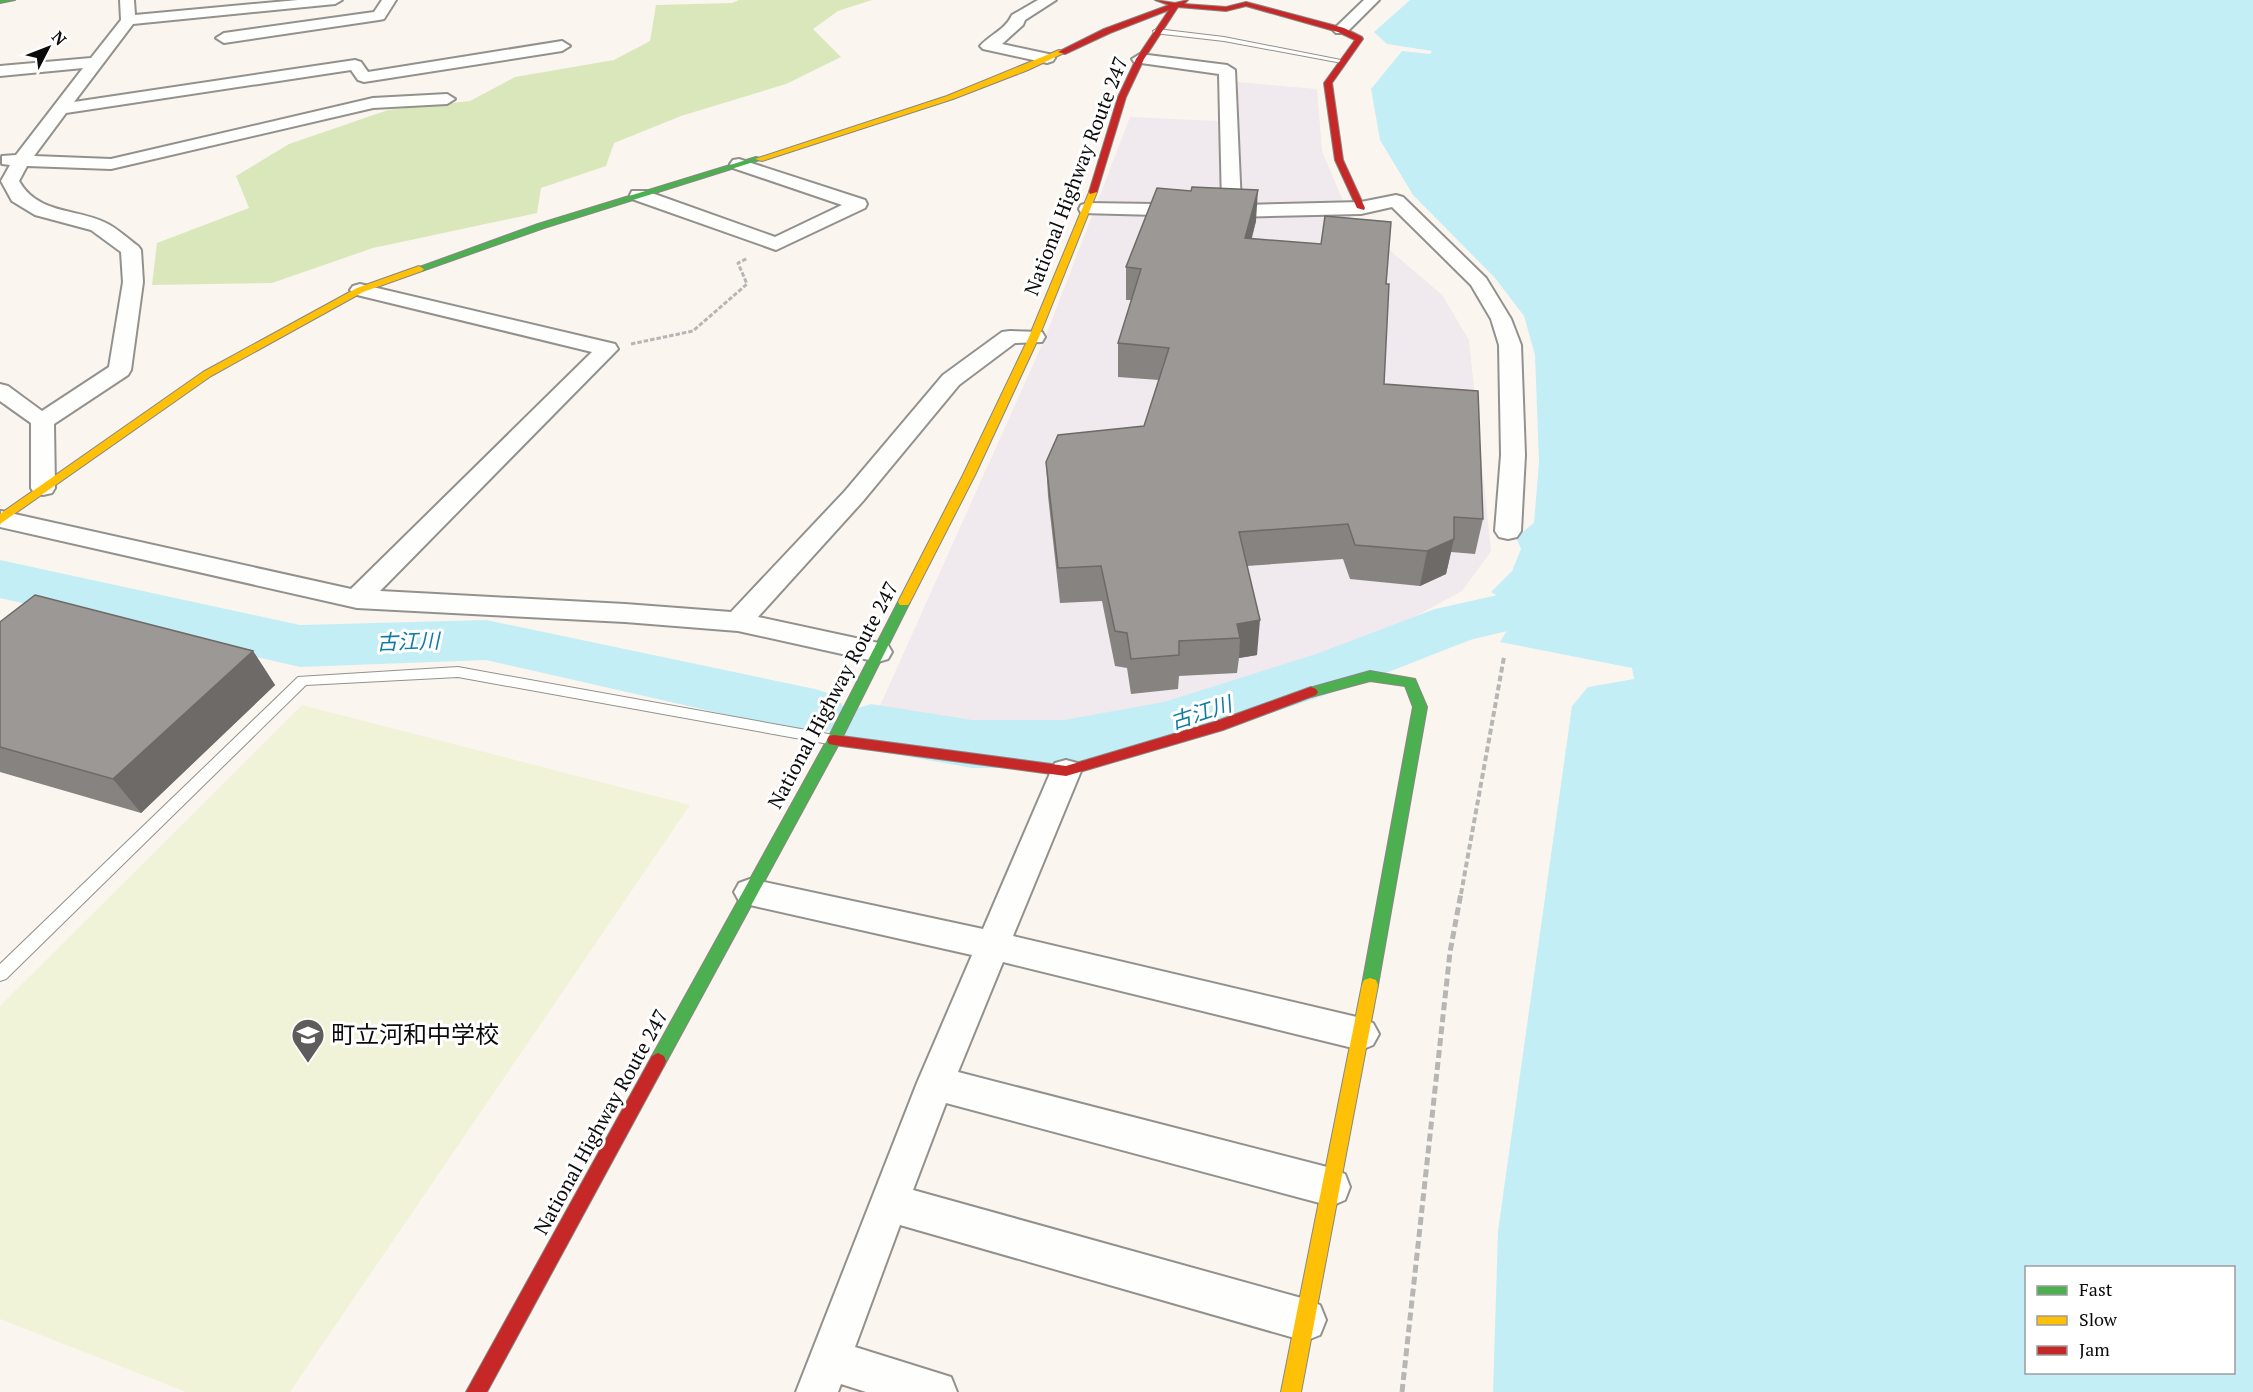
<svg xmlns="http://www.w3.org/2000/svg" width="2253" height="1392" font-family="'PT Serif','Noto Sans JP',serif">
<rect width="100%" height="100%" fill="#faf6ef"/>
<path fill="#f0e9ed" d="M1237,82L1317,89L1322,151L1349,215L1442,295L1469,340L1491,551L1462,591L1379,636L1161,713L1070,729L977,730L879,708L1045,338L1130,117L1238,122Z"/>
<path fill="#dae7bb" d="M739,0H872L838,11L813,29L841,57L786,84L681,116L614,143L606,166L541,188L537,213L373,248L272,283L152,285L157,243L249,208L236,176L289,144L388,110L470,101L515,77L614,60L650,41L656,5L732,3Z"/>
<path fill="#f1f3d8" d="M302,705L690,805L290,1392H186L0,1319V1006Z"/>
<path fill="#c4eef5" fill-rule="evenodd" d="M1410,0H2253V1392H1493L1498,1231L1572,706L1588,687L1634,679L1632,668L1500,642L1520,609L1491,592L1512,571L1521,549L1516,537L1534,523L1539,462L1535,355L1524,316L1495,278L1413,195L1380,140L1371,89L1402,51L1430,54L1432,51L1387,44L1374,32ZM2026,1268H2234V1372H2026Z"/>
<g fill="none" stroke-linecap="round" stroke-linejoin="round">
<g fill="#c4eef5" fill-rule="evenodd">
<path d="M0,560L300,625L486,620L815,689L837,696L846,712L837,728L815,735L486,660L300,667L0,598Z"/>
<path d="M1520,590L1540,595L1549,609L1540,623L1470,640L1358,684L1188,741L1166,748L1064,768H972L871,750L849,743L840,727L849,711L871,704L972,720H1064L1164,702L1316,654L1435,609Z"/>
</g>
<g stroke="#93918e" stroke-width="2">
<g id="lane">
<path d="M1157,29L1224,37L1346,61L1342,63L1224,41L1154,33L1153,31Z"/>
<path d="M458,667L834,735L839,736L841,740L839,744L834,745L458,677L306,685L6,979L0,981V964L298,677Z"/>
</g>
</g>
<g stroke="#93918e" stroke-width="4">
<g id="street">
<path d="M120,0H134L135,15L298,0H342L335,4L133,24L74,102L355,60L361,62L368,72L562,41L570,46L562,51L364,82L358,80L351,70L66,113L34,156L111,159L373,98L447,94L455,99L447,104L373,108L111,169L27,166L19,181C38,214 73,208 104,222C116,227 127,238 138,246L141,250L143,282L131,370L128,375L54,424L55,488L52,493L43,495L34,493L31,488V423L0,401V384L8,386L42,411L109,367L123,282L121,252L91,230L35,215L12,201L1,181L10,165L2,164V156L16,155L83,68L0,76V66L91,58L121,20Z"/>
<path d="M382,0H396L384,19L379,20L224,43L216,38L224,33L374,12Z"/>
<path d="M1038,0H1056L1025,20L1023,25L1002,44L1053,55L1055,58L1053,61L1047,63L983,49L980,46C991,34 1005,30 1012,15Z"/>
<path d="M1364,0H1379L1346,33H1336L1333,30L1336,27Z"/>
<path d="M1140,54L1227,65L1235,70L1241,205L1361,202L1396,195L1403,197L1486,278L1511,319L1521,345L1525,455L1521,531L1517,537L1508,539L1499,537L1495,531L1501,455L1499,345L1491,319L1471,285L1392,207L1361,214L1232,217L1081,213L1079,209L1081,205L1088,203L1222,205L1219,74L1134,62L1132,59Z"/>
<path d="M739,159L865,200L867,204L865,208L776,250L632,199L630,195L632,191H646L775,237L842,205L733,168L730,164L733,160Z"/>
<path d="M360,284L615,344L618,349L380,591L625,604L731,612L845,491L943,375L1002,332L1010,331L1042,332L1045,337L1042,342L1015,343L959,385L863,501L758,617L888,645L892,652L888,659L878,662L738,631L625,622L357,608L0,527L1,511L351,589L592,352L353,294L350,290L353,286Z"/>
<path d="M1066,760L1077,763L1081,771L1013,936L1361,1018L1373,1023L1379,1034L1373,1045L1361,1050L1003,962L958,1072L1331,1168L1345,1174L1350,1187L1345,1200L1331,1206L946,1103L913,1190L1305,1299L1320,1305L1326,1320L1320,1335L1305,1341L900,1225L855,1347L951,1377L957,1392H866L841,1384L838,1392H796L917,1083L972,955L750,905L739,901L734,892L739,883L750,879L983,929L1051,771L1055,763Z"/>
</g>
</g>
<g stroke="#898784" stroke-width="2">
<g id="fast">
<path d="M0,0H15L0,3Z"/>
<path d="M756,157L763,159L544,228L422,271L414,269L538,224Z"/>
<path d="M904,598L910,602L841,740L664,1066L658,1069L652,1066L650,1061L652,1056L827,740L898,602Z"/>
<path d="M1370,671L1415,679L1427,707L1378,985L1376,990L1370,992L1364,990L1362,985L1413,707L1405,686L1370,681L1311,697L1304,692L1306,689Z"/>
</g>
</g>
<g stroke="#898784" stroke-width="2">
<g id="slow">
<path d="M1059,50L1066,52L1028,70L953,99L762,161L755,159L947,96Z"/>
<path d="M1090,190L1097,192L1039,337L975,475L910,602L908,605H900L898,602L963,475L1029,337Z"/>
<path d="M419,266L424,269L422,271L363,292L211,376L0,524V514L203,372L357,288Z"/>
<path d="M1370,978L1376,980L1378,985L1301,1392H1281L1362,985L1364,980Z"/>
</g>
</g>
<g stroke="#898784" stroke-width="2">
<g id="jam">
<path d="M1155,0L1175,3L1188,0L1184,4L1226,7L1246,2L1344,28L1362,37L1363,39L1332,83L1343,160L1365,208L1364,210L1357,208L1335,160L1324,83L1355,40L1338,32L1246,6L1226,11L1178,7L1144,59L1126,97L1097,192L1090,194L1089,192L1118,97L1136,59L1169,10L1110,33L1065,54L1058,52L1104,29L1169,5Z"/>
<path d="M1311,687L1316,689L1318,692L1316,695L1223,730L1066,776L834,745L829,744L827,740L829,736L834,735L1066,766L1214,722Z"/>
<path d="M658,1053L664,1056L666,1061L664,1066L487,1392H466L652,1056Z"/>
</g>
</g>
<path stroke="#b7b6b5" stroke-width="3" stroke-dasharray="4.5 2" stroke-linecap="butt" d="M631,344L693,331L747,284L738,263L748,258"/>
<path stroke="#b7b6b5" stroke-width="4" stroke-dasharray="6 3" stroke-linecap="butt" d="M1461,894L1504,657"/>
<path stroke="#b7b6b5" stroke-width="5" stroke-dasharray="8 4" stroke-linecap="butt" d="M1402,1392L1450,952L1461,893"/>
<use href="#lane" fill="#fefefd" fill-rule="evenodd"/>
<use href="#street" fill="#fefefd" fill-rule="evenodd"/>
<use href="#fast" fill="#4caf50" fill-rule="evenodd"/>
<use href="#slow" fill="#ffc107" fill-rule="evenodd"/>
<use href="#jam" fill="#c62828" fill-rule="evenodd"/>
</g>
<g fill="#868380">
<path d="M1256,221L1252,238L1386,284L1384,384L1483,519L1475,554L1451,552L1446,574L1420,586L1350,579L1343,559L1247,566L1257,655L1239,658L1237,673L1179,676L1178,689L1131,694L1127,668L1115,666L1102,601L1060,603L1048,496L1046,462L1144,426L1159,380L1118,377V343L1131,300H1126V267Z"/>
<path d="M0,622L253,651L275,685L141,813L0,772Z"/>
</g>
<g fill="#6d6a68">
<path d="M1258,190L1256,221L1243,269L1245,238Z"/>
<path d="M1454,539L1446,574L1420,586L1427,551Z"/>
<path d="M1260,620L1257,655L1239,658L1240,638L1237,624Z"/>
<path d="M253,651L275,685L141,813L113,779Z"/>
</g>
<g fill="#9c9895" stroke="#6d6a68" stroke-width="1.5">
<path d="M1192,187L1258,190L1245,238L1321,244L1325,216L1391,222L1386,284H1389L1384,384L1478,391L1483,519L1454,517V539L1427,551L1355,545L1348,524L1239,532L1260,620L1237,624L1240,638L1179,641V655L1131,659L1127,633L1115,631L1101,566L1058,568L1046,462L1058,435L1144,426L1169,348L1118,343L1141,269L1126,267L1157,188L1191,191Z"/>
<path d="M35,595L253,651L113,779L0,747V622Z"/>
</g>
<defs>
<g id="school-pin" transform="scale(1.725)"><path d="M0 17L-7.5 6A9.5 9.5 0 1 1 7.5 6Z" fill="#5f5d5b" stroke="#fff"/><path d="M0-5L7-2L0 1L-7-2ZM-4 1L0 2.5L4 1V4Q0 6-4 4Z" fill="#fff"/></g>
</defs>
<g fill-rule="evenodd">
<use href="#school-pin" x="308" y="1035"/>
</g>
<g text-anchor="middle" stroke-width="6" stroke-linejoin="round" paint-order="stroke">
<g font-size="20" fill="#0b0b0b" stroke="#fff">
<text transform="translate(1076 176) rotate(-69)" y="7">National Highway Route 247</text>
<text transform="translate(833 695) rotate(-62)" y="7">National Highway Route 247</text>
<text transform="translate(601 1122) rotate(-61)" y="7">National Highway Route 247</text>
</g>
<g font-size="21" font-style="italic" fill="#117ca1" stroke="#fff">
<text transform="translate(408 642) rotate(-2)" y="7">古江川</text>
<text transform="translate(1201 713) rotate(-18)" y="7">古江川</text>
</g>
<g font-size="24" fill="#0b0b0b" stroke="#fff" text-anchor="start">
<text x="331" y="1043">町立河和中学校</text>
</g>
</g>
<rect x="2025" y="1266" width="210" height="108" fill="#ffffff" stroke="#9d9d9d" stroke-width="1.5"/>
<rect x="2037" y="1286" width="30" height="9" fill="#4caf50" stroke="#9d9d9d" stroke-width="1.5"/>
<text x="2079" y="1296" font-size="18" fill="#0b0b0b">Fast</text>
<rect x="2037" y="1316" width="30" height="9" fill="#ffc107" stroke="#9d9d9d" stroke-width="1.5"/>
<text x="2079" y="1326" font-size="18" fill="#0b0b0b">Slow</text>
<rect x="2037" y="1346" width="30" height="9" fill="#c62828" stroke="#9d9d9d" stroke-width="1.5"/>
<text x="2079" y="1356" font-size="18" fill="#0b0b0b">Jam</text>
<g transform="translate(48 48) rotate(48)" stroke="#ffffff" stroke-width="4.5" paint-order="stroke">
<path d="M0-4.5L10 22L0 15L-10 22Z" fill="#0b0b0b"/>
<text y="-9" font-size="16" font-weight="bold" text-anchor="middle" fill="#0b0b0b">N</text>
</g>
</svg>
